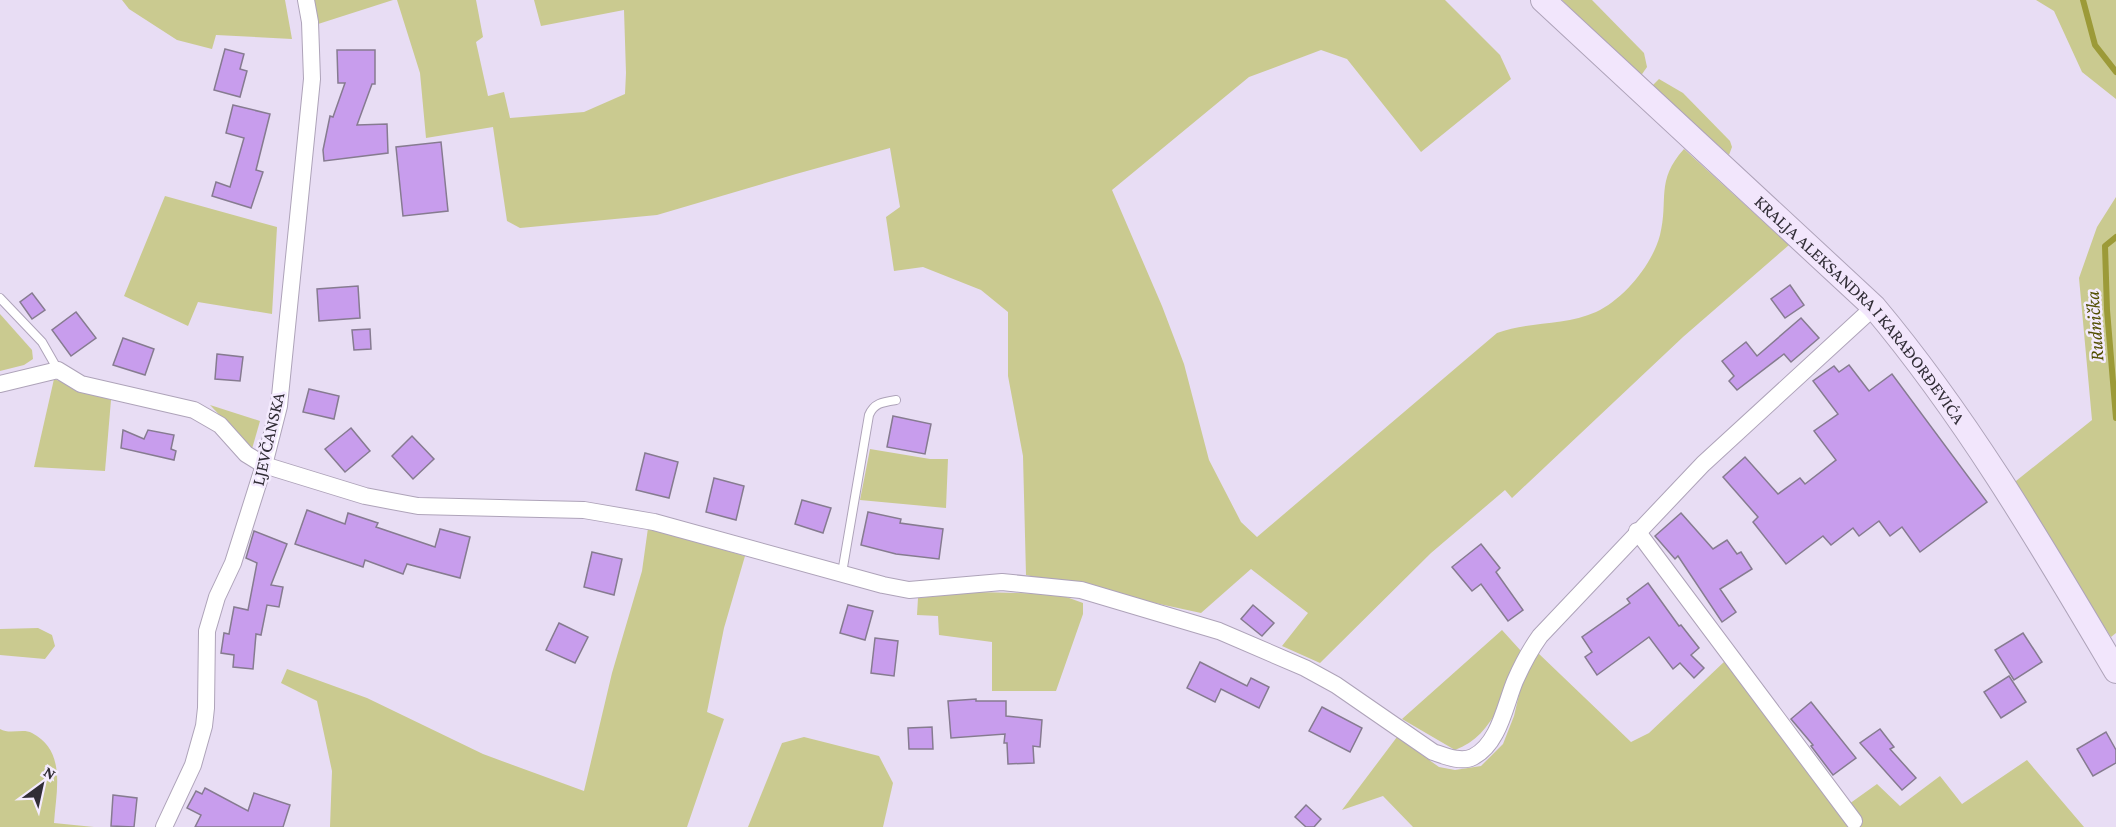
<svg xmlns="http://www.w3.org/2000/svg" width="2116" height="827" font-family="'Crimson Pro',serif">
<rect width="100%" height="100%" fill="#e8ddf4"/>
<g fill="#caca90">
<path d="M122,0H285L292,39L216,35L212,49L177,40L129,9Z"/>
<path d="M310,0H393L315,25Z"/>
<path d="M397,0H476L483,37L476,42L488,96L504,92L510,118L584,112L625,94L626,73L624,10L541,26L534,0H1445L1500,55L1511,79L1421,152L1347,59L1321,50L1249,77L1112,190L1162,306L1184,364L1209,460L1241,522L1257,537L1497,333C1529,321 1565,326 1596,312C1624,299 1652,265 1660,235C1669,200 1655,181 1684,149L1789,245L1683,337L1512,498L1505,490L1431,553L1320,663L1282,646L1308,613L1251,569L1201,613L1026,575L1023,456L1008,376V312L981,290L923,267L894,271L886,217L900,207L890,148L796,174L657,215L520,228L507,221L493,127L426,138L420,73Z"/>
<path d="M1562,0H1592L1644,53L1647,67L1640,77Z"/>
<path d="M2036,0H2116V99L2082,72L2054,11Z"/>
<path d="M1659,79L1683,93L1730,141L1732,147L1729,155L1652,86Z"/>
<path d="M165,196L277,227L272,314L198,302L188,326L124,296Z"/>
<path d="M2116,197V633L2111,637L2011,485L2092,420L2079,278L2097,227Z"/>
<path d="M0,314L32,350L33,359L24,365L0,371Z"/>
<path d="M54,379L111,400L105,471L34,467Z"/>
<path d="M210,405L260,421L252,449Z"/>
<path d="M870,449L930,459H948L946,508L860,500Z"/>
<path d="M648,528L745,556L724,628L707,712L724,719L687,827H330L332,771L317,701L281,683L287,669L367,698L483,754L584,791L612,673L642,571Z"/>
<path d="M975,592L1058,594L1083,603V614L1056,691H992V642L939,635L938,616L917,615L918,598Z"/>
<path d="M38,628L52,635L55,646L45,659L0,655V629Z"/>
<path d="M1502,630L1521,651C1506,688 1496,735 1455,750L1402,719Z"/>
<path d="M1537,652L1631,742L1649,733L1725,661L1853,827H1413L1383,796L1342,810L1397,737L1439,767L1455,770L1481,766L1503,744L1514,716L1522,682Z"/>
<path d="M0,729C10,735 23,728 32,733C67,751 56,792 54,823L94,827H0Z"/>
<path d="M804,737L879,756L893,783L883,827H748L782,743Z"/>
<path d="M2027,760L2084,827H1857L1863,822L1849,804L1877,784L1900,806L1940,776L1962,804Z"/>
</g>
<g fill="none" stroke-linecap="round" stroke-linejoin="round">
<g stroke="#9c9a38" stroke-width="6">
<path d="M2083,0L2095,45L2116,72"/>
<path d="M2116,237L2105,246L2107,310L2116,418"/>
</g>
</g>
<g fill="#c89ded" stroke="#867b90" stroke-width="1.5">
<path d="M225,49L244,54L240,69L247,71L240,97L214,90Z"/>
<path d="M337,50H375V84H372L357,125L387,124L388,153L324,161L323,150L330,116L333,117L345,83H338Z"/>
<path d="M233,105L270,114L256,170L263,172L251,208L212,196L216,182L230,187L244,138L226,133Z"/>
<path d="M441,142L448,211L403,216L396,147Z"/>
<path d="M1790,285L1804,305L1785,318L1771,299Z"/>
<path d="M358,286L360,318L319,321L317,289Z"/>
<path d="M32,293L45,310L32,319L20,302Z"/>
<path d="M76,312L96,338L71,356L52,330Z"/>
<path d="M1801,318L1819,338L1791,362L1784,354L1737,390L1729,381L1734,376L1722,361L1746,342L1757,356Z"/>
<path d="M370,329L371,349L354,350L352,330Z"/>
<path d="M123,338L154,349L145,375L113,365Z"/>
<path d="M217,354L243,357L240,381L215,379Z"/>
<path d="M1849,365L1869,391L1892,374L1987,502L1920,552L1902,527L1890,536L1879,521L1859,536L1853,528L1831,545L1823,536L1786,564L1753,522L1758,517L1723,477L1745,457L1778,494L1800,478L1805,484L1836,460L1814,431L1838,414L1813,381L1834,366L1839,372Z"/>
<path d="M309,389L339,396L334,419L303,412Z"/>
<path d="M893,416L931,424L925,454L887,447Z"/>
<path d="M351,428L370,451L345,472L325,449Z"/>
<path d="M123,430L144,439L148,430L174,435L171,449L176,451L174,460L121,448Z"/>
<path d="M412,436L434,459L413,479L392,456Z"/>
<path d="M645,453L678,462L669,498L636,490Z"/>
<path d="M714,478L744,486L736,520L706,512Z"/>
<path d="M802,500L831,508L823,533L795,524Z"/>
<path d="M307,510L345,524L348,513L378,523L376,527L435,547L440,529L470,537L460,578L407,564L403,574L365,560L363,567L295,544Z"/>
<path d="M868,512L901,519L900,523L943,529L939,559L896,554L861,545Z"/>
<path d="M1681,513L1713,549L1727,540L1737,554L1741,552L1752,569L1720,589L1736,612L1722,622L1678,556L1675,559L1655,536Z"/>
<path d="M254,531L287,544L271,585L283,587L279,607L267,605L261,635L256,634L253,669L233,667L234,655L221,653L224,633L229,634L234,607L248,610L257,563L246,558Z"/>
<path d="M1481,544L1500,568L1496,572L1523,610L1508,621L1481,584L1472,591L1452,567Z"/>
<path d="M592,552L622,559L614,595L584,587Z"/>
<path d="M1648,583L1679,626L1681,625L1699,648L1691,655L1704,668L1694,678L1680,663L1673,669L1649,637L1597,675L1585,657L1592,652L1582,637L1630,603L1627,599Z"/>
<path d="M848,605L873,611L865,640L840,633Z"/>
<path d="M1253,605L1274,623L1262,636L1241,619Z"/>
<path d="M559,623L588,637L575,663L546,650Z"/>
<path d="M2023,633L2042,662L2014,680L1995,650Z"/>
<path d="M875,638L898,641L894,676L871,673Z"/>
<path d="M1200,662L1247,686L1251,678L1269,687L1259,708L1221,689L1215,702L1187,688Z"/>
<path d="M2009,676L2026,702L2001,718L1984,692Z"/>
<path d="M976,699V701H1006V716L1042,720L1040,747L1033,746L1034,763L1008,764L1007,743H1004L1005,734L951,738L948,701Z"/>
<path d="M1811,702L1856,758L1833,775L1811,746L1813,745L1791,719Z"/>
<path d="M1322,707L1362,728L1350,752L1309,731Z"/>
<path d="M932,727L933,749H909L908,728Z"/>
<path d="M1880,729L1894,747L1890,749L1916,778L1902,790L1860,743Z"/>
<path d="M2106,732L2116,750V763L2093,776L2077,749Z"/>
<path d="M205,788L248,811L254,793L290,805L283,827H195L201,815L187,808L196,791L202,794Z"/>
<path d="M113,795L137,798L134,827L111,826Z"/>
<path d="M1306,805L1321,819L1314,827H1306L1295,817Z"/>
</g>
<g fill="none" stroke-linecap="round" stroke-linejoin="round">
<g stroke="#aea3b9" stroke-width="10">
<g id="lane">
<path d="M0,298L42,342L58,370"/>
<path d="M842,573L869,415C874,403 883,402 896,400"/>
</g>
</g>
<g stroke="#aea3b9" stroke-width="18">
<g id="street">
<path d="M0,384L58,370L81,384L194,410L220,425L246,454L264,465L365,496L418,506L584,510L654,522L883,585L909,590L1002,582L1081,590L1219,631L1305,668L1336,685L1433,752C1445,756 1461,763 1473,757C1499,744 1505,705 1515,681C1522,665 1530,650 1540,636L1703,464L1874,307"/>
<path d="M1637,531L1854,821"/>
<path d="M164,827L193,765L204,726L206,708L207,631L217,597L233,563L264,465L279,406L312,79L310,22L306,0"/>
</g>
</g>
<g stroke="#aea3b9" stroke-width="26">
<g id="secondary">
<path id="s1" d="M1543,0L1874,307C1968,419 2042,546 2116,671"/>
</g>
</g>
<use href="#lane" stroke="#fff" stroke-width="8"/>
<use href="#street" stroke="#fff" stroke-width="16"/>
<use href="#secondary" stroke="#f2e6fc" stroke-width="24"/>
</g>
<g text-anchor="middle" stroke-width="5" stroke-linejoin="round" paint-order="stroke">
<g font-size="18" fill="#312d36" stroke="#f4ebfe">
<text dy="6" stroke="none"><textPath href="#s1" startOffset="444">KRALJA ALEKSANDRA I KARAĐORĐEVIĆA</textPath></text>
<text transform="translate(268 439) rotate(-77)" y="6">LJEVČANSKA</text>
</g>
<g font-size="20" font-style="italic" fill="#535003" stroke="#f4ebfe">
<text transform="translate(2094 326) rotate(-94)" y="7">Rudnička</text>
</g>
</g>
<g transform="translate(42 785) rotate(33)" stroke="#f4ebfe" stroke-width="4.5" paint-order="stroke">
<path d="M0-4.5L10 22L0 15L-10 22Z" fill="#312d36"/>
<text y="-9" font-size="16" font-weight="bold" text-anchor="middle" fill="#312d36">N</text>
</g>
</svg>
